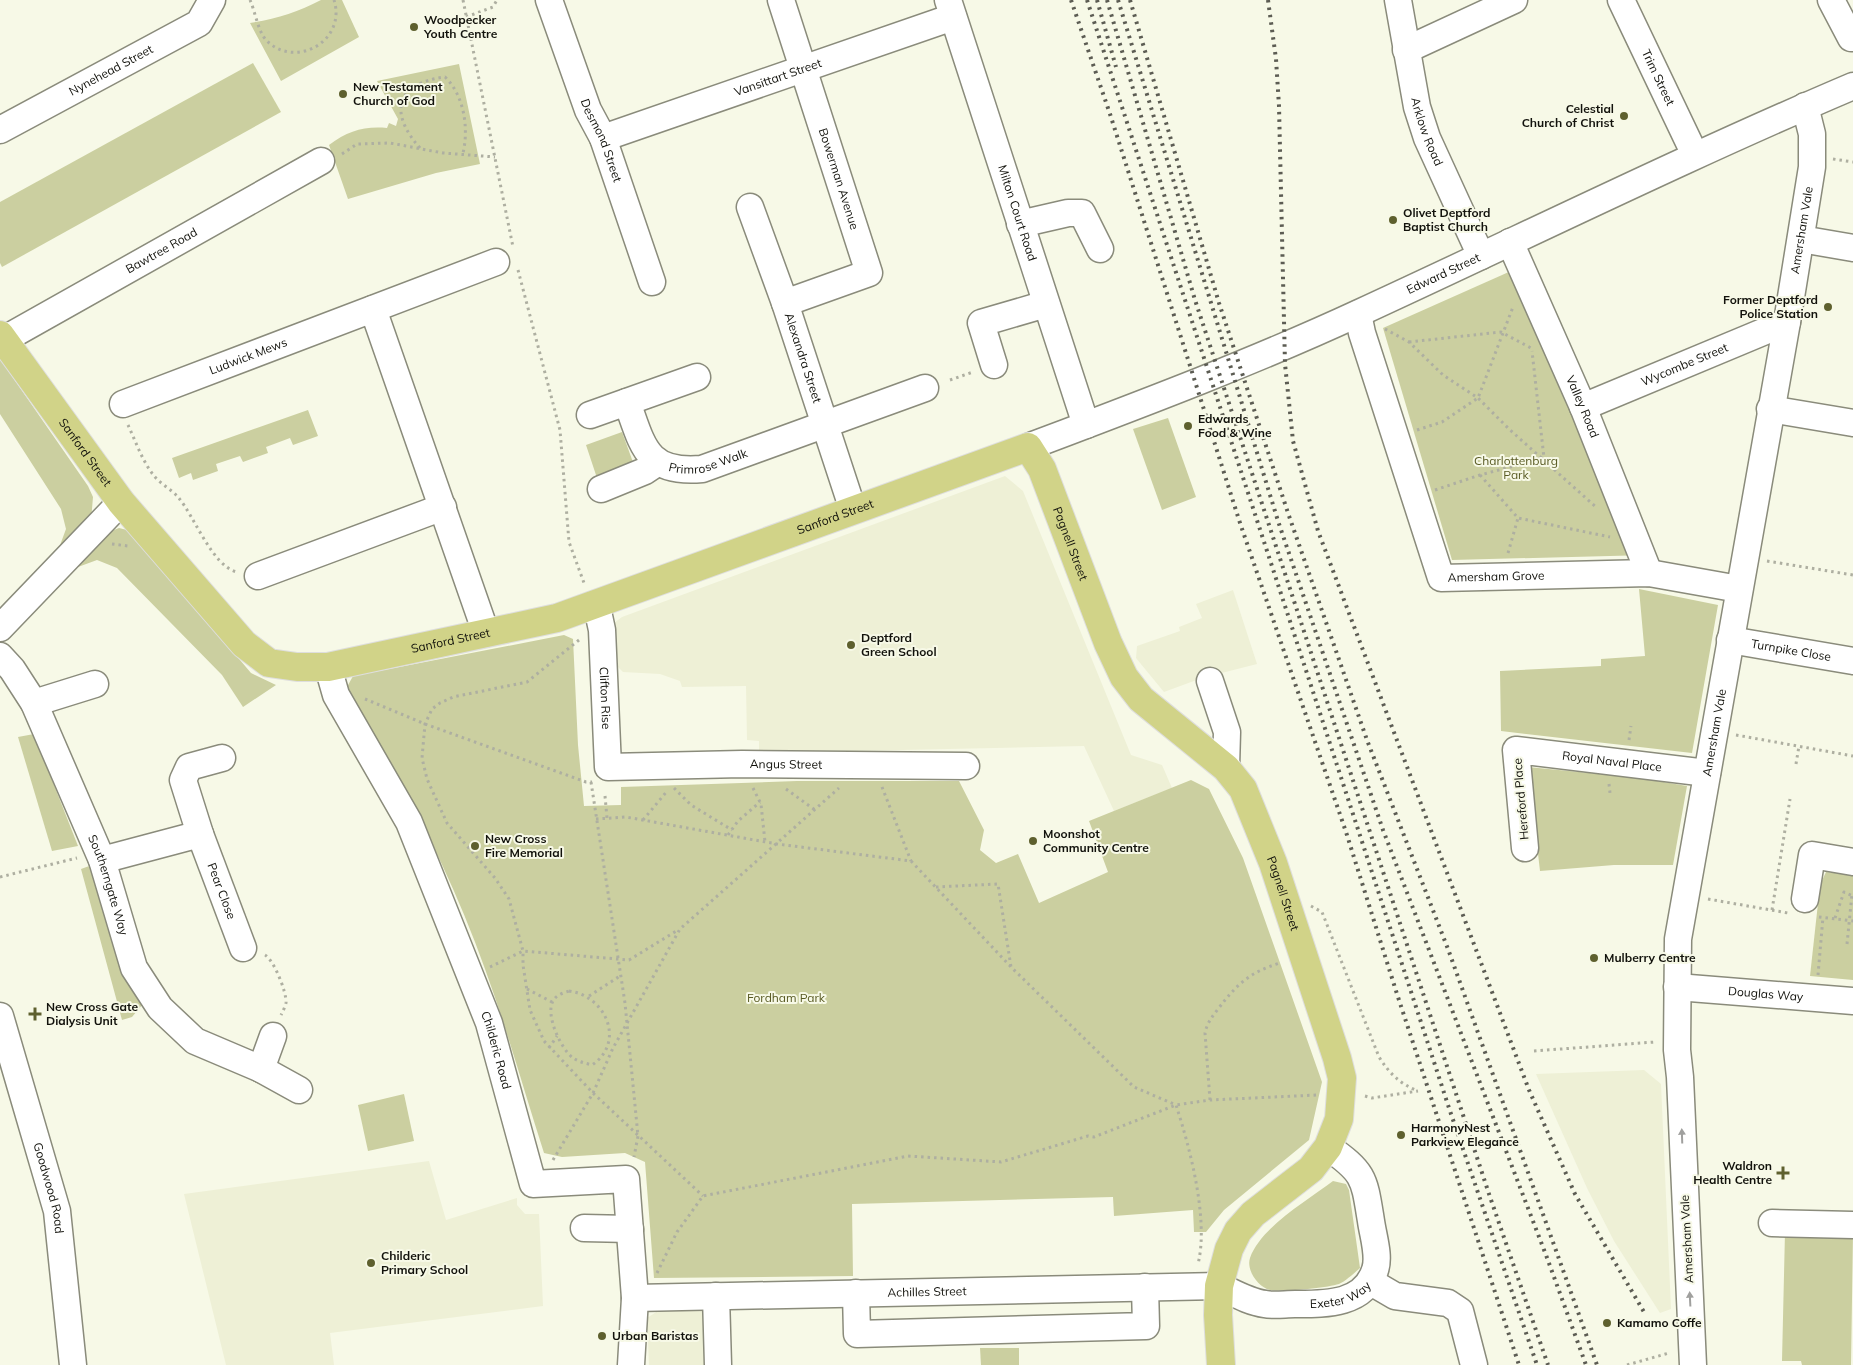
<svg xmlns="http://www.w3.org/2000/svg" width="1853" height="1365" font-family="Mulish,sans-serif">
<rect width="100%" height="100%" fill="#f7f9e7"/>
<g fill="#eef0d6">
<path d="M1005,476L1023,491L1131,755L1162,765L1172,788L1114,811L1084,746L759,753V741L747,740L746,686L682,687L680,681L660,674L623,672L618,667L614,623L622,617Z"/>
<path d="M1233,590L1257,664L1202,678L1164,692L1136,658L1137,646L1180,631L1179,627L1202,618L1196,604Z"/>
<path d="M1644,1070L1661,1084L1671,1309L1660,1313L1614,1241L1587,1188L1536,1074Z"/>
<path d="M429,1161L446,1220L517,1198V1205L525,1214H539L543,1306L330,1333L334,1365H226L184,1194Z"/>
<path d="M721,1307L725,1365H649L647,1318L661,1309Z"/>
</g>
<g fill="#cbcfa0">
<path d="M321,0H342L359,37L281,81L250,23C276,19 298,12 321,0Z"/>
<path d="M253,63L281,112L2,267L0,263V202Z"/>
<path d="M459,64L480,164L436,173L348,199L329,145C348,131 364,126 387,128L389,123L396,126L398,119L377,81Z"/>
<path d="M1520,267L1648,555L1452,560L1383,328Z"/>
<path d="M0,359L88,486L93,497L91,521L59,548L66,529L61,509L0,414Z"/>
<path d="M308,410L318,436L293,445L290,438L266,447L268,453L243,462L240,456L216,464L218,471L193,480L191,473L179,478L172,458Z"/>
<path d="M1168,418L1196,497L1162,510L1133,429Z"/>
<path d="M622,432L634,465L597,478L586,445Z"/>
<path d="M119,528L131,531L251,673L276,685L243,707L222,675L117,568L97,560L78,567L109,532Z"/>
<path d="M1639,589L1718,605L1692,753L1501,731L1500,671L1601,666V659L1645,656Z"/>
<path d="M564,635L573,639L578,745L584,806L621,805V787L797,781H959L984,830L980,850L996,863L1018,854L1039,903L1108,872L1089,821L1191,780L1209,789L1243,858L1322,1082L1309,1140L1224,1210L1206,1232H1194L1193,1210L1114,1216L1113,1197L852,1204L853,1276L654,1278L645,1162L625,1153L562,1157L544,1153C524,1091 507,1029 485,969C450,870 400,778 347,687L353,676Z"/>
<path d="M34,734L78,846L52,851L18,737Z"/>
<path d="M1528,767L1640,778L1687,786L1673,865H1614L1540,871Z"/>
<path d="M92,865L122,970L142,1005L132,1017L122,1020L81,869Z"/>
<path d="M1826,872L1853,875V980L1810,976L1820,885Z"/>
<path d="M404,1094L414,1141L368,1151L358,1105Z"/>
<path d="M1333,1181L1346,1184L1349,1190L1360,1268C1354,1273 1346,1281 1339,1284C1326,1288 1283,1292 1270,1290C1258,1287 1246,1270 1250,1258C1261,1227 1308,1200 1333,1181Z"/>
<path d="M1785,1232L1853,1233L1851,1365H1802L1801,1361H1782Z"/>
<path d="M980,1348H1019V1365H981Z"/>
</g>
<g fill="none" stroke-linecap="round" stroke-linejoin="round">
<g stroke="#8a8b7b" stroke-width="29">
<g id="minor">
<path id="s1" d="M549,0L588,110L603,138L652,282"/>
<path id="s2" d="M781,0L869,273L785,303"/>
<path id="s3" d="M948,0L1086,425"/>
<path id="s4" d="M1398,0L1417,107L1427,138L1481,256"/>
<path id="s5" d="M1621,0L1695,155"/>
<path d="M1831,0L1851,38"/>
<path d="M1406,50L1514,0"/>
<path id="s6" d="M0,130L199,23L212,0"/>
<path id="s7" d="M603,138L953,17"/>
<path id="s8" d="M750,207L785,303L853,510"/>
<path d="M1020,224L1068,213H1082L1100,249"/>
<path d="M1801,239L1853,248"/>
<path id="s9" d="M1510,242L1583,407L1649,573"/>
<path d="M373,309L486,633"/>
<path id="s10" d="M1358,314L1362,333L1441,578L1649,573L1739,589"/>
<path id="s11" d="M3,340L321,161"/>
<path d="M994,365L981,323L1046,304"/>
<path id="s12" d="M627,402C643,446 646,474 702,469L925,388"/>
<path id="s13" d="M123,404L496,262"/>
<path id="s14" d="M1583,407L1787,322"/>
<path d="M1770,409L1853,423"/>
<path d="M590,415L697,377"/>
<path id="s15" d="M1028,447C1139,405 1251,363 1359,313C1524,237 1686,157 1853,86"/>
<path d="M601,489L645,471L657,463"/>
<path d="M258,576L443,507"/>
<path id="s16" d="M593,605L599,616L602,630L608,767L742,764L966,766"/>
<path d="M0,628L121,502"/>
<path id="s17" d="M1730,640L1853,661"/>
<path id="s18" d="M0,656L12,669L34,703L102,860L134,968L160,1008L195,1041L261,1069L299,1090"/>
<path id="s19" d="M328,667L336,695L409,822L489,1023L533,1184L626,1179L635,1298L631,1365"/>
<path d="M1210,681L1227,732L1226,768"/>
<path d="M34,703L95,684"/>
<path id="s20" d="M200,834L243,948"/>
<path id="s21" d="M1525,848L1516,750L1707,773"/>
<path d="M102,860L200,834L183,780L189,767L222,758"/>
<path d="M1805,899L1812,855L1853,862"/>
<path id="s22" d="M1677,987L1853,1001"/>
<path id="s23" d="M0,1016L57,1211L73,1365"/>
<path d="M261,1069L273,1036"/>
<path d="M1772,1223L1853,1225"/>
<path d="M584,1228L630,1229"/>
<path d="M1371,1282L1395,1296L1448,1303L1460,1311L1474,1365"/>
<path d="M856,1293L857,1334L1146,1326L1145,1287"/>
<path d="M716,1296L718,1365"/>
<path id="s24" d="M635,1298L1219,1286C1234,1293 1249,1302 1265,1304C1274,1306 1285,1304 1295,1304C1325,1304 1364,1305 1375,1270C1380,1256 1373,1236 1371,1221C1364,1178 1365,1173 1328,1147"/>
<path id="s25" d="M1693,1365L1680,1077L1677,1050L1678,939L1787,322L1812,167V134L1805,106"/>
</g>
</g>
<g stroke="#dededd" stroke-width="30">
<g id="major">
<path id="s26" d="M0,335L121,502L244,644L269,663L297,667H328L557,618L1028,447L1042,469L1108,643L1124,677L1141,699L1226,768L1243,789L1273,863L1337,1058L1342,1078L1339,1119L1328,1147L1311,1169L1253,1214L1238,1231L1229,1249L1219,1286L1218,1315L1221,1365"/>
</g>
</g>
<g stroke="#aeafa1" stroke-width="3" stroke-dasharray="2.5 4" stroke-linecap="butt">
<path d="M250,0C255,11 258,31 266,40C295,70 347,41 334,0"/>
<path d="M463,0L513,247"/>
<path d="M466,17L493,7L497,0"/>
<path d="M420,148C388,112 396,83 445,77C464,95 469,128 463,153"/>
<path d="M342,154L357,144L390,143L443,153L495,157"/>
<path d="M1833,159L1853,162"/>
<path d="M518,270L560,430L569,542L584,583"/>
<path d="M1385,329L1409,342L1443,375L1478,398L1509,429L1597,508"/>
<path d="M1409,342L1501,332L1531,348"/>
<path d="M950,380L973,372"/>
<path d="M128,425C136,442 143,463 155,477C162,485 172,490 178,497C195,517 212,566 237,572"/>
<path d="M1417,430L1442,422L1478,398L1513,307"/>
<path d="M1480,475L1518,518L1610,537"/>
<path d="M1435,490L1480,475L1544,458L1532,351"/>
<path d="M112,544L128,546"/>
<path d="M1508,553L1518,518"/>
<path d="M1767,561L1853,575"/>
<path d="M579,640L527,682L453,697L440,703L432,709L425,724L422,758L427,779L447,823L495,878L509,899L523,951V965L530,1010L544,1041L593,1093L703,1196"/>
<path d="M365,699L425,724L586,782H592"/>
<path d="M1736,735L1853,756"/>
<path d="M1629,740L1631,726"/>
<path d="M1796,764L1799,746"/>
<path d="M591,782L625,1003L638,1136L634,1157"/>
<path d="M1609,784L1610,793"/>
<path d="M882,787L911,861"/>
<path d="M674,788L691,805L732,830"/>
<path d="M753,788L761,804L765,842"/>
<path d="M786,789L815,810"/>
<path d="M605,796L607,818"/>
<path d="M596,819L626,817L777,844L911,861L1011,967L1134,1087L1176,1105C1190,1148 1209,1220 1198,1264"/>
<path d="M643,820L668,790"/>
<path d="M728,835L738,821L760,802"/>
<path d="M0,877L77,858"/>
<path d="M936,887L998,884L1011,967"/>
<path d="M1708,899L1788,913"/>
<path d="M1311,906L1322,912L1379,1057C1389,1073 1400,1084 1418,1091"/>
<path d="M1772,910L1790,799"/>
<path d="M1819,917L1853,921"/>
<path d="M1835,918L1844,892L1853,896"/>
<path d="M1847,944L1852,894"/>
<path d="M265,955C274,960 287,993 286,1003C285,1007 283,1011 281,1015"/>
<path d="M490,967L523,951L629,960L678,930"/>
<path d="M1818,975L1823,917"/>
<path d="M527,989L552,1002"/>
<path d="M569,991C606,996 626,1042 592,1065C585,1063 579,1062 573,1058C561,1049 545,1015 553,1001C556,995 563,993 569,991Z"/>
<path d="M589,996L620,976"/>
<path d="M549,1048L557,1036"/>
<path d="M1534,1051L1655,1042"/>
<path d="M1365,1096L1372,1098L1418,1091"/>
<path d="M1210,1100L1205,1033C1207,1023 1212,1017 1218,1009C1237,984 1250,972 1280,963"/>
<path d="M553,1160L593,1093L613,1048L680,929L839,788"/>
<path d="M657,1273L677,1232L703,1196L908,1156L1001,1162L1088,1136L1094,1137L1176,1105L1210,1100L1317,1095"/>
<path d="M1627,1365L1669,1353"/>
</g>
<use href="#minor" stroke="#fff" stroke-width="26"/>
<use href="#major" stroke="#d1d388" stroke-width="28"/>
<g stroke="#5c5c53" stroke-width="4" stroke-dasharray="2.5 5" stroke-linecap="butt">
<path d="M1071,0L1110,114L1240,523L1346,832L1397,994L1519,1365"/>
<path d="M1087,0L1450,1111L1537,1365"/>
<path d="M1097,0L1116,67"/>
<path d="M1107,0L1195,300L1489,1194L1548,1365"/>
<path d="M1118,0L1278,521L1383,830L1546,1255L1586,1365"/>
<path d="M1130,0L1219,303L1288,513L1367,740L1448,949L1597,1365"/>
<path d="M1268,0L1276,59L1279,106L1285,364L1293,441L1318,531L1529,1090L1575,1194L1644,1312"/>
</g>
</g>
<defs><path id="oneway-solid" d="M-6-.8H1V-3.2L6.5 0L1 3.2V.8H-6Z" transform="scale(1.25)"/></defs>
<g fill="#a0a09e">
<use href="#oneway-solid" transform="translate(1682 1136) rotate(-92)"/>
<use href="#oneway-solid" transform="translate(1690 1299) rotate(-93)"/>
</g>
<g fill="#5e602e" stroke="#f7f9e7" stroke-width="2">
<circle cx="414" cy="27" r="5"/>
<circle cx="343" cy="94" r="5"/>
<circle cx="1624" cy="116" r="5"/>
<circle cx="1393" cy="220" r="5"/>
<circle cx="1828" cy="307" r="5"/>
<circle cx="1188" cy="426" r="5"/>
<circle cx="851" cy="645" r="5"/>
<circle cx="1033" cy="841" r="5"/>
<circle cx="475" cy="846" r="5"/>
<circle cx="1594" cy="958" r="5"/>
<path d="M32.5 1006.5h5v5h5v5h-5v5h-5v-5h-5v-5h5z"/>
<circle cx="1401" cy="1135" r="5"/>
<path d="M1780.5 1165.5h5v5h5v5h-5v5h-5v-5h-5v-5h5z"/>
<circle cx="371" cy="1263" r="5"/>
<circle cx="1607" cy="1323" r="5"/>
<circle cx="602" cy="1336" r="5"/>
</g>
<g text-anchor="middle" stroke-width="4" stroke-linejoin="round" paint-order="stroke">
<g font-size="12" font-weight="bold" fill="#12120c" stroke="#f7f9e7" text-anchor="start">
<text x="424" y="24">Woodpecker<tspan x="424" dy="14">Youth Centre</tspan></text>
<text x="353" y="91">New Testament<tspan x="353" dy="14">Church of God</tspan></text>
<text x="1614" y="113" text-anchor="end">Celestial<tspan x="1614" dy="14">Church of Christ</tspan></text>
<text x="1403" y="217">Olivet Deptford<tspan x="1403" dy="14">Baptist Church</tspan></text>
<text x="1818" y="304" text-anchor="end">Former Deptford<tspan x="1818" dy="14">Police Station</tspan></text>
<text x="1198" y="423">Edwards<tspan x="1198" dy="14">Food &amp; Wine</tspan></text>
<text x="861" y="642">Deptford<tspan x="861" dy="14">Green School</tspan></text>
<text x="1043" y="838">Moonshot<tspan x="1043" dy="14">Community Centre</tspan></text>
<text x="485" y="843">New Cross<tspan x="485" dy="14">Fire Memorial</tspan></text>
<text x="1604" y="962">Mulberry Centre</text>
<text x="46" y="1011">New Cross Gate<tspan x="46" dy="14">Dialysis Unit</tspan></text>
<text x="1411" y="1132">HarmonyNest<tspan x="1411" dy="14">Parkview Elegance</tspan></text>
<text x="1772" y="1170" text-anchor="end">Waldron<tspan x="1772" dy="14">Health Centre</tspan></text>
<text x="381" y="1260">Childeric<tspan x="381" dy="14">Primary School</tspan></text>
<text x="1617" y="1327">Kamamo Coffe</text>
<text x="612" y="1340">Urban Baristas</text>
</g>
<g font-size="12" fill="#12120c" stroke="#f7f9e7">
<text dy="4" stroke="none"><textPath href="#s6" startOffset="126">Nynehead Street</textPath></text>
<text dy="4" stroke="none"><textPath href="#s7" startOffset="185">Vansittart Street</textPath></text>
<text dy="4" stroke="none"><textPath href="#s5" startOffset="86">Trim Street</textPath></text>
<text dy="4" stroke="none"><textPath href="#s4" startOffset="135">Arklow Road</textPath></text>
<text dy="4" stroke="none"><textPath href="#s1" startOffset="150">Desmond Street</textPath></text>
<text dy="4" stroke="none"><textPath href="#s2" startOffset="188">Bowerman Avenue</textPath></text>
<text dy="4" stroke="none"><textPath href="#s3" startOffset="224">Milton Court Road</textPath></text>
<text dy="4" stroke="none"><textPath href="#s25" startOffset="1146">Amersham Vale</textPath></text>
<text dy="4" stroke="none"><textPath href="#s11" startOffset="182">Bawtree Road</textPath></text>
<text dy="4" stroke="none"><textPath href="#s15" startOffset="450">Edward Street</textPath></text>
<text dy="4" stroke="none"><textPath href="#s13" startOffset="134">Ludwick Mews</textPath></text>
<text dy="4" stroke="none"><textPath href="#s8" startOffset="160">Alexandra Street</textPath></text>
<text dy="4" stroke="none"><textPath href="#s14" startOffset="110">Wycombe Street</textPath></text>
<text dy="4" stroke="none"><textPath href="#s9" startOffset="180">Valley Road</textPath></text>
<text dy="4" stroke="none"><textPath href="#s26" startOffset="145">Sanford Street</textPath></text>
<text dy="4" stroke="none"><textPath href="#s12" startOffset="121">Primrose Walk</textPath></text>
<text dy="4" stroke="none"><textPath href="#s26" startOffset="1015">Sanford Street</textPath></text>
<text dy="4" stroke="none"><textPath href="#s26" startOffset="1326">Pagnell Street</textPath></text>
<text dy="4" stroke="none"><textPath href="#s10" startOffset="332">Amersham Grove</textPath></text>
<text dy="4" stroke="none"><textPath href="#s26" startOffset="610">Sanford Street</textPath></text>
<text dy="4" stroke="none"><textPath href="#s17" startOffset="62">Turnpike Close</textPath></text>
<text dy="4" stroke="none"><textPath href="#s16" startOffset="95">Clifton Rise</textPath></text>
<text dy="4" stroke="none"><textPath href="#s25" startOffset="636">Amersham Vale</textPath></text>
<text dy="4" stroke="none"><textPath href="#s21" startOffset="195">Royal Naval Place</textPath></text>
<text dy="4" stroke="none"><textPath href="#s16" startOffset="342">Angus Street</textPath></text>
<text transform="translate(1521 799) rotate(-95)" y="4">Hereford Place</text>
<text dy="4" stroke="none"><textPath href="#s18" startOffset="255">Southerngate Way</textPath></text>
<text dy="4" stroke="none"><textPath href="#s20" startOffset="61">Pear Close</textPath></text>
<text dy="4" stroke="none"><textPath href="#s26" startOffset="1746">Pagnell Street</textPath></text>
<text dy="4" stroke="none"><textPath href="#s22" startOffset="89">Douglas Way</textPath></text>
<text dy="4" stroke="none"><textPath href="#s19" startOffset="420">Childeric Road</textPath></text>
<text dy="4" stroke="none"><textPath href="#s23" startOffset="179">Goodwood Road</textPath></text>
<text transform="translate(1687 1239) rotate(-93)" y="4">Amersham Vale</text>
<text dy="4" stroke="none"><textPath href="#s24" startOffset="711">Exeter Way</textPath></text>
<text dy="4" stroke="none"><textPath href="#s24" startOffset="292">Achilles Street</textPath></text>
</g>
<g font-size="12" fill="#585a23" stroke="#f7f9e7">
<text x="1516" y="465">Charlottenburg<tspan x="1516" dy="14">Park</tspan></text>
<text x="786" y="1002">Fordham Park</text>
</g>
</g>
</svg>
